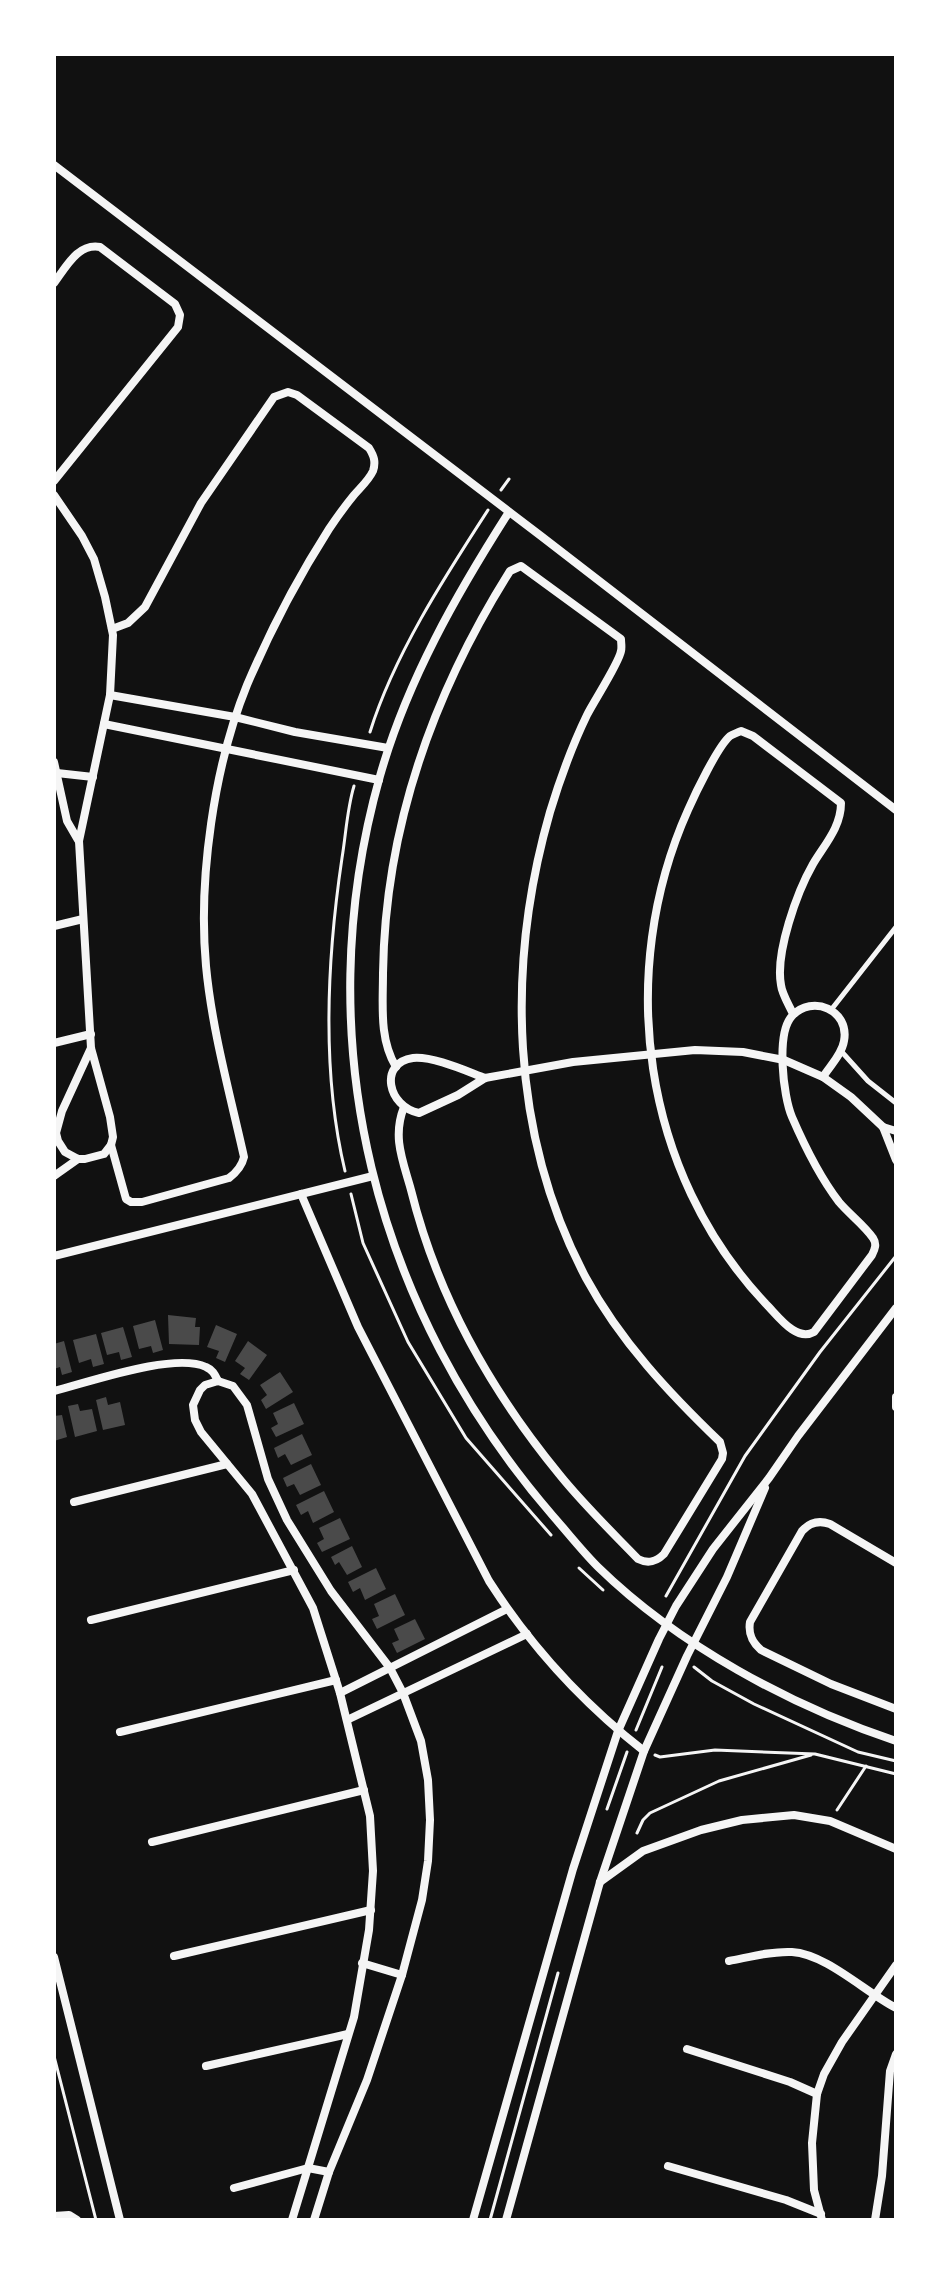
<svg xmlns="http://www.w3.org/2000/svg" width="950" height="2274" font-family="Montserrat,sans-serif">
<rect width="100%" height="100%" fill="#111"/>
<g fill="#4a4a4a">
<path d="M168,1315L196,1318L195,1327H200L199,1345L169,1344Z"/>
<path d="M155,1320L163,1350L153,1353L151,1346L139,1349L133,1326Z"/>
<path d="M216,1325L237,1334L225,1362L216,1358L219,1351L207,1347Z"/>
<path d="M123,1327L132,1357L121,1360L119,1352L107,1355L101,1333Z"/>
<path d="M96,1334L104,1364L93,1367L91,1359L79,1363L73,1340Z"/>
<path d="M64,1341L72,1372L62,1375L60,1367L54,1369V1344Z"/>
<path d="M248,1341L267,1355L249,1380L240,1374L245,1368L235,1361Z"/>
<path d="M280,1372L293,1392L266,1409L261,1400L267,1395L260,1385Z"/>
<path d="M106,1397L108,1405L120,1402L125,1425L103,1430L96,1400Z"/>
<path d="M294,1403L304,1424L276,1437L271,1428L278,1424L273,1413Z"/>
<path d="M78,1404L80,1411L92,1409L97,1431L75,1437L68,1406Z"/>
<path d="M62,1415L67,1437L54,1441V1416Z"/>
<path d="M302,1434L312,1455L291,1465L285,1454L278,1458L274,1448Z"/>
<path d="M311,1464L321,1485L300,1495L294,1484L287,1487L283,1478Z"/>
<path d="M324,1491L334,1512L313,1523L308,1511L301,1515L296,1505Z"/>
<path d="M340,1518L350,1539L322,1552L317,1543L324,1539L319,1528Z"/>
<path d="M352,1546L362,1567L347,1575L339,1562L335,1565L331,1557Z"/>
<path d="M376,1568L386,1589L365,1600L360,1588L353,1592L348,1582Z"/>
<path d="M395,1594L405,1615L377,1629L372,1619L379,1616L374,1604Z"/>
<path d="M415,1619L425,1639L397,1653L392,1643L399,1640L394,1629Z"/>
</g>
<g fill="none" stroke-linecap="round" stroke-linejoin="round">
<g stroke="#f5f5f5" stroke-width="3">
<path d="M501,490L509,479"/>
<path d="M370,732C394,655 444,578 488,510"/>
<path d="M345,1171C321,1071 327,959 342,858C346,834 347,809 354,786"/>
<path d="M351,1194L363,1243L408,1342L466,1438L551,1535"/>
<path d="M579,1568L603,1590"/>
<path d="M666,1596L745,1456L820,1352L896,1256"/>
<path d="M694,1667L712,1681L754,1704L858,1752L896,1761"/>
<path d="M636,1730L662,1667"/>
<path d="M655,1755L660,1757L715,1750L815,1754L896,1774"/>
<path d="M607,1809L627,1752"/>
<path d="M837,1810L866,1766"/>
<path d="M637,1833L643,1820L650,1813L719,1781L811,1755"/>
<path d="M54,2056L96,2220"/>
<path d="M490,2220L558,1973"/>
</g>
<g stroke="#f5f5f5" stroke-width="5">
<path d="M831,1010L896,927"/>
<path d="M841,1051L868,1081L896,1103"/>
</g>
<g stroke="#f5f5f5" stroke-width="8">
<path d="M54,165L541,536L896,810"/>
<path d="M54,283C66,267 78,243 100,247L175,304L180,315L178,327L54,481"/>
<path d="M54,495L82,536L94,559L105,597L113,635L110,695L79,841L91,1048L110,1117L113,1137L111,1145L104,1154L85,1159H78L65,1152L58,1141L56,1133L62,1111L91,1048"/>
<path d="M509,512C456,595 407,681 380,776C305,1041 375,1310 553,1516C568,1533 582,1551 598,1567C678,1645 791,1706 896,1741"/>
<path d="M110,695L235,717L295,732L388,748"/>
<path d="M104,724L379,780"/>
<path d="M54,762L67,821L78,840"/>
<path d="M57,773L93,777"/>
<path d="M54,926L83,919"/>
<path d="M793,1014C789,1005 782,994 781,985C775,953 797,892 813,864C825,844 841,827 841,803L753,736L741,731C737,733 733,734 730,736C718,746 695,794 688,810C615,973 642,1173 766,1304C778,1316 796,1342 814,1332L872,1255C875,1249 877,1244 873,1238C864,1225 849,1214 839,1202C819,1176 805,1147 792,1117C783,1096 776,1033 792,1016C812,994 850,1010 844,1041C842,1054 830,1066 823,1077"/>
<path d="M54,1043L91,1034"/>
<path d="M396,1067C379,1039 383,1005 383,973C385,828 434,692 510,571L521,566L621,639C621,643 622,647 621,651C619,663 594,701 587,715C572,746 560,779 550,812C506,965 510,1135 586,1278C620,1341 670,1394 720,1442L723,1453L722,1459L664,1554C656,1562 648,1564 638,1559C611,1531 583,1504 559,1474C491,1391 437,1295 411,1190C403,1161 392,1137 404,1107"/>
<path d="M485,1078C466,1071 433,1056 413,1058C378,1063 388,1107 419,1113L458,1095L485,1078L573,1062L695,1050L743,1052L784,1060L823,1077L851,1097L883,1127L896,1131"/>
<path d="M883,1127L896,1160"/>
<path d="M111,1145L126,1199L131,1202H142L229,1178C237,1172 242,1166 244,1157C230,1094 212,1030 206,966C198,879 214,766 247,685C270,631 297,579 329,529C337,517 345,506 354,495C360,488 369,480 373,471C376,462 374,456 369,448L297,395L288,392L274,397L201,503L145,607L128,623L112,629"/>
<path d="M54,1176L78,1159"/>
<path d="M301,1194L358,1327L489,1581C530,1645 584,1704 644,1751"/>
<path d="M54,1256L373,1176"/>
<path d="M54,1391C90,1382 174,1352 206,1367C213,1370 215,1375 218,1381"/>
<path d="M896,1397V1407"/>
<path d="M74,1502L227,1464"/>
<path d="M896,1563L830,1524C819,1520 810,1522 802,1531L750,1622C748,1634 752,1642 761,1650L831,1684L896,1709"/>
<path d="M91,1620L294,1570"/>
<path d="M340,1693L507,1609"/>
<path d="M347,1720L527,1634"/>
<path d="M120,1732L336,1680"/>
<path d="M152,1842L364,1790"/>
<path d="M600,1882L643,1851L701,1830L742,1820L794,1815L830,1821L896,1849"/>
<path d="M174,1956L371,1910"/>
<path d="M54,1957L120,2220"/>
<path d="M729,1961C750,1957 771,1951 792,1952C826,1954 865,1992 896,2008"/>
<path d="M362,1963L402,1975"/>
<path d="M687,2049L790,2082L817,2094"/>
<path d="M206,2066L348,2034"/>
<path d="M668,2166L786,2200L821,2214"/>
<path d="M234,2188L308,2168L329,2172"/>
<path d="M54,2216L69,2215L77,2220"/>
<path d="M292,2220L354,2017L369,1930L373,1871L370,1816L340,1693L313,1608L252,1494L201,1432L195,1420L193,1405L200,1390L205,1385L218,1381L233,1386L247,1405L268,1479L287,1520L331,1591L390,1668L403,1693L421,1741L428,1780L430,1820L428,1861L422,1900L402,1975L367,2080L329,2172L314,2220"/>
<path d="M473,2220L573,1869L618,1731L659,1639L676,1606L713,1549L769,1478L798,1436L896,1308"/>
<path d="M506,2220L600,1882L644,1751L687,1656L727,1577L765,1488"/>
<path d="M822,2220L814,2190L812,2143L817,2094L824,2074L842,2042L896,1965"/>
<path d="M875,2220L882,2176L890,2071L896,2054"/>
</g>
</g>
<rect width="950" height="2274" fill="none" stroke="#ffffff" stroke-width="112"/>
</svg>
